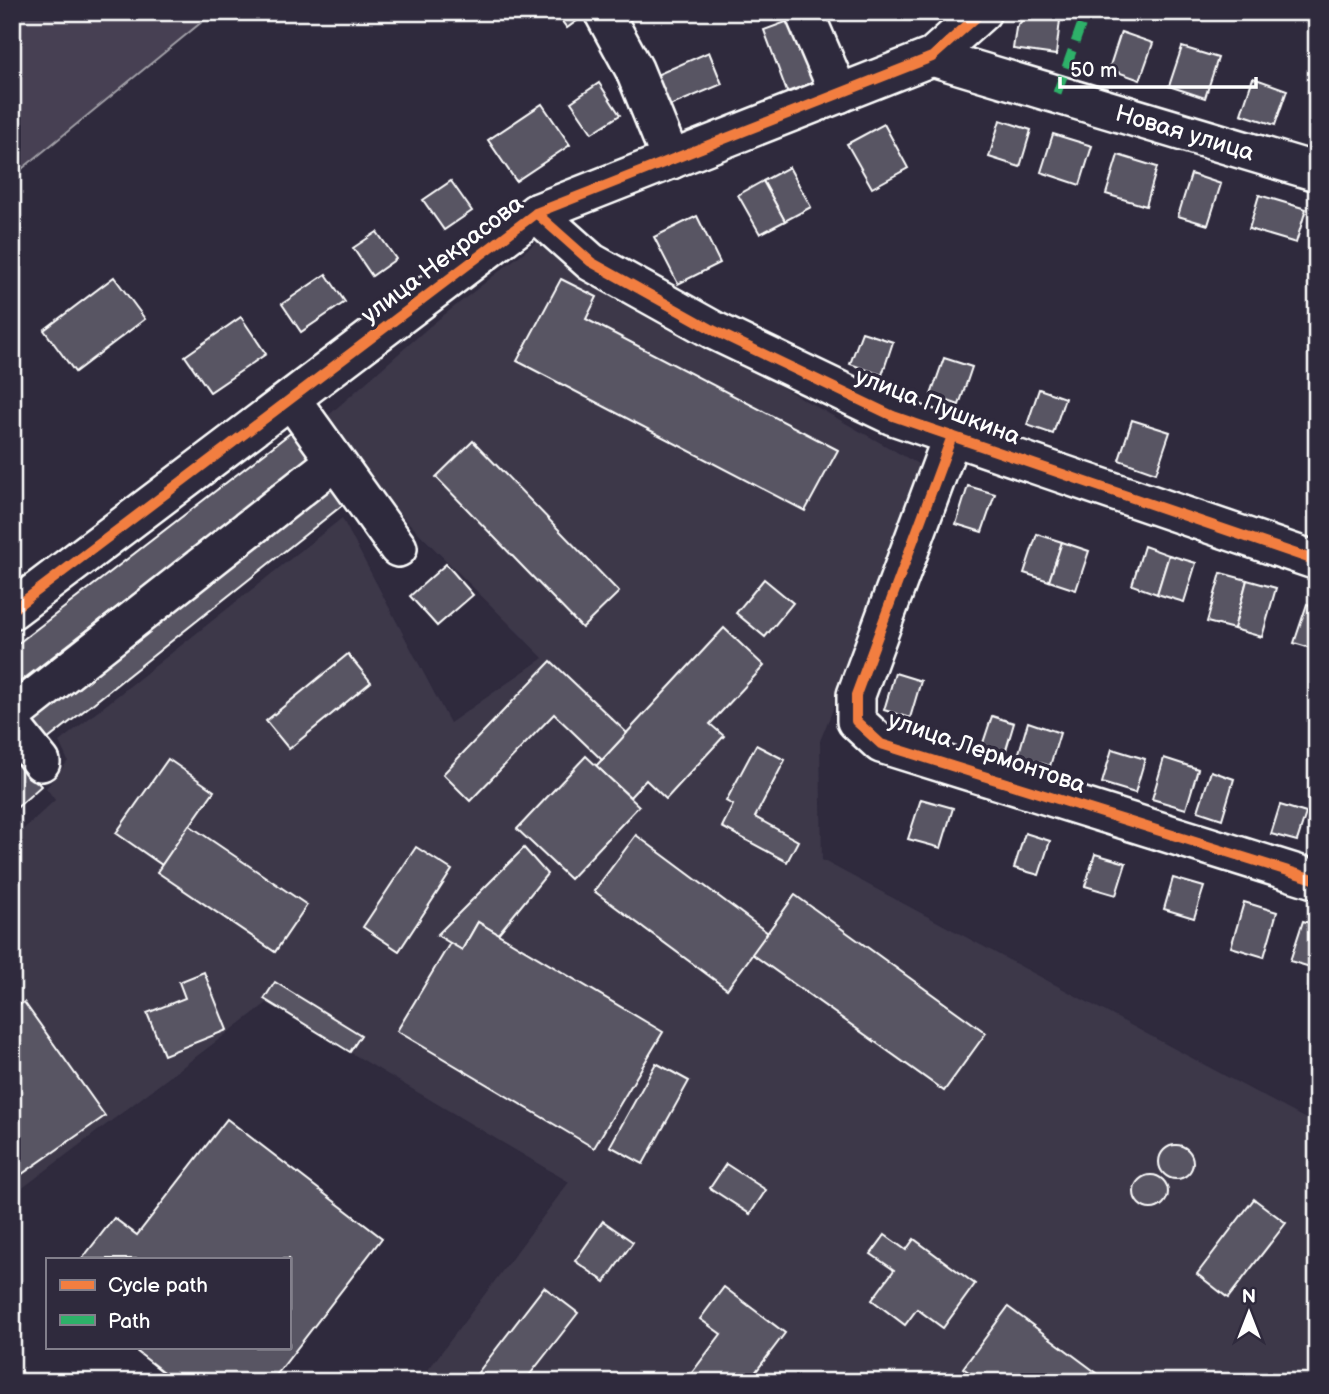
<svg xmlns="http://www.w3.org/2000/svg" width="1329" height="1394" font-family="'Balsamiq Sans',sans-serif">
<rect width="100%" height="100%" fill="#2f2a3d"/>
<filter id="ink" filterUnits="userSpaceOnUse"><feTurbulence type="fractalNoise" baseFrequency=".0143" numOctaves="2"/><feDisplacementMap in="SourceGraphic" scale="14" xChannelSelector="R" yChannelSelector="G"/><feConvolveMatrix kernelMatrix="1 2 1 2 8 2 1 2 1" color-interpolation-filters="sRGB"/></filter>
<g filter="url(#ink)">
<path fill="#3c3749" d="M539,240L576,271L918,464L920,496L820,741L822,860L1317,1125V1382H419L569,1182L267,1003L12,1196V1181L104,1116L24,1002L12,1010V834L16,836L55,800L46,788L68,761L59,742L342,518L450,723L543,658L373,487L322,421L430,326Z"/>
<path fill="#464152" stroke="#a2a0a8" stroke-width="2" d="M12,12H214L12,177Z"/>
<g fill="#595564" stroke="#fff" stroke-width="2">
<path d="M555,12H589L567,28Z"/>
<path d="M1028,13L1060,20L1056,55L1013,49L1016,28Z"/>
<path d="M794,19L818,81L787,92L764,30Z"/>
<path d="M1121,32L1153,43L1140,80L1109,69Z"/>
<path d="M1182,47L1218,58L1205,98L1169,86Z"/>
<path d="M709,52L722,84L658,111L645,80Z"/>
<path d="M1253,78L1287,90L1275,125L1241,114Z"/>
<path d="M599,83L620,115L592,133L571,102Z"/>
<path d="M542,104L570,145L516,181L488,140Z"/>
<path d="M1000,120L1031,130L1020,167L989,157Z"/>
<path d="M884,124L908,168L872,188L847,144Z"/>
<path d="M1053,134L1092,146L1080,185L1041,172Z"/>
<path d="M1118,155L1157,167L1146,206L1106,194Z"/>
<path d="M789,167L811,207L785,221L763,181Z"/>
<path d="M1191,174L1221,184L1208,225L1178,216Z"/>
<path d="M451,181L472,211L444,230L423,200Z"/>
<path d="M763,181L785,221L760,234L738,195Z"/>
<path d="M1259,195L1306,209L1296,243L1249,229Z"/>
<path d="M697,216L720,263L678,284L654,237Z"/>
<path d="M377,232L396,259L372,276L353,248Z"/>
<path d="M326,274L345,302L301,332L282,304Z"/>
<path d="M114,277L145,319L75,372L44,330Z"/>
<path d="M561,279L597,297L586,319L838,450L805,511L517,361Z"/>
<path d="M241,317L266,354L210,392L185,356Z"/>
<path d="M862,332L893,342L882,375L850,364Z"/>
<path d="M944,358L972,367L959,405L931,395Z"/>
<path d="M1039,389L1065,398L1053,434L1027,425Z"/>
<path d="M1132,420L1170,432L1156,473L1119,460Z"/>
<path d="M293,431L313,456L12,688V648Z"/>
<path d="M473,441L619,592L582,628L436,477Z"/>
<path d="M329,483L345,503L47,740L31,720Z"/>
<path d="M968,486L995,494L982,532L956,524Z"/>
<path d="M1037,534L1062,542L1049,581L1024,573Z"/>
<path d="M1062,542L1089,551L1076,590L1049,581Z"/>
<path d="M1144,546L1169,555L1157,594L1132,585Z"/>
<path d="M1169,555L1196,563L1184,602L1157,594Z"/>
<path d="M446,564L473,595L437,626L410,596Z"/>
<path d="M1221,573L1247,580L1234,629L1207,622Z"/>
<path d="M764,579L793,603L765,637L736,613Z"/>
<path d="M1247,580L1276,588L1262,637L1234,629Z"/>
<path d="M1307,604L1317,607V650L1294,643Z"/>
<path d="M724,628L764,666L710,724L724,736L666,799L646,780L630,797L596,766Z"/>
<path d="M348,654L371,682L289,749L266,721Z"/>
<path d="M551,661L627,733L602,760L554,714L470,801L443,774Z"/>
<path d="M895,673L921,681L910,718L884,710Z"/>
<path d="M992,716L1014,723L1005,753L982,746Z"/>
<path d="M1028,722L1060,733L1050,766L1018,756Z"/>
<path d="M756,745L785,760L755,817L798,841L787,862L722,827L733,805L726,801Z"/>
<path d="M1112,749L1145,759L1135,793L1102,783Z"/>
<path d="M12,754L41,786L12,812Z"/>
<path d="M586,756L639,806L570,879L517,829Z"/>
<path d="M1164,758L1198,769L1186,809L1152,799Z"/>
<path d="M168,759L214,791L162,865L116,833Z"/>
<path d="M1211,771L1234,779L1222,819L1198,811Z"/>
<path d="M921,799L953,808L941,848L908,839Z"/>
<path d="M1280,805L1306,813L1297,841L1271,834Z"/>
<path d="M189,825L307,905L275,952L157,872Z"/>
<path d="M1025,833L1050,841L1039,875L1014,868Z"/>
<path d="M636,835L768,933L727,989L594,891Z"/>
<path d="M416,847L452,870L399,951L363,927Z"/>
<path d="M524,848L547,874L498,934L478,922L462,950L437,935Z"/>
<path d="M1095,854L1126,863L1116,895L1085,886Z"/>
<path d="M1173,878L1204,887L1194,918L1164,909Z"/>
<path d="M795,895L986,1033L944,1091L752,954Z"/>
<path d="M1244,902L1277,912L1264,957L1231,947Z"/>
<path d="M1303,921L1317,925V969L1290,961Z"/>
<path d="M478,922L663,1032L594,1148L397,1031L450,943L462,950Z"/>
<path d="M204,972L227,1030L164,1055L147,1013L185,998L179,982Z"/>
<path d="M275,982L361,1035L350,1052L264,999Z"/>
<path d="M24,1002L105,1116L12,1181V1010Z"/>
<path d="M656,1063L689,1081L643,1164L610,1146Z"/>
<path d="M227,1119L382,1238L271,1382H176L131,1347H289V1259H82L114,1218L137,1235Z"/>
<circle cx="1176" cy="1162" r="17"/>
<path d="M726,1164L766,1190L750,1214L710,1188Z"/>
<circle cx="1151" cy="1192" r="17"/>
<path d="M1254,1199L1286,1223L1228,1298L1197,1274Z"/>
<path d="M603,1221L633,1242L605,1282L575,1261Z"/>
<path d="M885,1235L906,1250L914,1239L975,1284L943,1328L917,1309L905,1325L872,1300L894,1270L871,1254Z"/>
<path d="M544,1287L578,1313L524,1382H477L473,1379Z"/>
<path d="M724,1287L785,1333L748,1382H685L721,1334L700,1319Z"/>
<path d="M1008,1307L1109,1382H983L963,1368Z"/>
</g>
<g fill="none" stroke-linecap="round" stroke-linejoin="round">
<g stroke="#fff" stroke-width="42">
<g id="minor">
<path d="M603,12L634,69L671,160"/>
<path d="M804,12L839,94"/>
<path id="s1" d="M932,57L1317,172"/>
<path d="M536,213L591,262L715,331L893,416L1317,561"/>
<path d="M291,399L398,548"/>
<path d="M952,436L856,695V721L881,744L1317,880"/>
<path d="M12,610L536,213L932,57L982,12"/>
<path d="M12,715L335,461"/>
<path d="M12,726L41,762"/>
</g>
</g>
<use href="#minor" stroke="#2f2a3d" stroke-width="37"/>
<path stroke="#2db169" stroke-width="9" stroke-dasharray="18 9" stroke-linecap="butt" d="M1057,93L1086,12"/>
<g stroke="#2f2a3d" stroke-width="15">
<g id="cycleway">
<path d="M536,213L591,262L715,331L893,416L1317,561"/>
<path d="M952,436L856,695V721L881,744L1317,880"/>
<path d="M12,610L536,213L932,57L982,12"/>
</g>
</g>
<use href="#cycleway" stroke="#f27e40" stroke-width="10"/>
</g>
</g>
<g text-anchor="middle" stroke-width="7" stroke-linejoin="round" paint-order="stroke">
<g font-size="24" fill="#fff" stroke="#2f2a3d">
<text dy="8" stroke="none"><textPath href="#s1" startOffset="264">Новая улица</textPath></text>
<text transform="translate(442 259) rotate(-37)" y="8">улица Некрасова</text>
<text transform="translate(938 406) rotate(21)" y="8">улица Пушкина</text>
<text transform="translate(987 752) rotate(19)" y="8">улица Лермонтова</text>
</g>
</g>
<rect width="1329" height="1394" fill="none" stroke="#2f2a3d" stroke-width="42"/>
<rect x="21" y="21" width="1287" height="1352" fill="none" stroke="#fff" stroke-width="2.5" filter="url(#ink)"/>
<rect x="46" y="1258" width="245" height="91" fill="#2f2a3d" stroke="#827f8b" stroke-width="2"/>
<rect x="60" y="1280" width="35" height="10" fill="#f27e40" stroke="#827f8b" stroke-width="2"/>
<text x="108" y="1292" font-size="21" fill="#ffffff">Cycle path</text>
<rect x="60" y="1315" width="35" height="10" fill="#2db169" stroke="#827f8b" stroke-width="2"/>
<text x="108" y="1328" font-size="21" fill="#ffffff">Path</text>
<g transform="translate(1249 1313)" stroke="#2f2a3d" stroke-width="5" paint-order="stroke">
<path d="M0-5L12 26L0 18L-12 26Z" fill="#ffffff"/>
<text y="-10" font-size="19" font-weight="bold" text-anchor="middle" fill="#ffffff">N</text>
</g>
<path d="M1060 77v10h196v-10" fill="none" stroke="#ffffff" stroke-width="3.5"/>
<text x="1070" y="77" font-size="21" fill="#ffffff" stroke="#2f2a3d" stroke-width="5" paint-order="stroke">50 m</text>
</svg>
